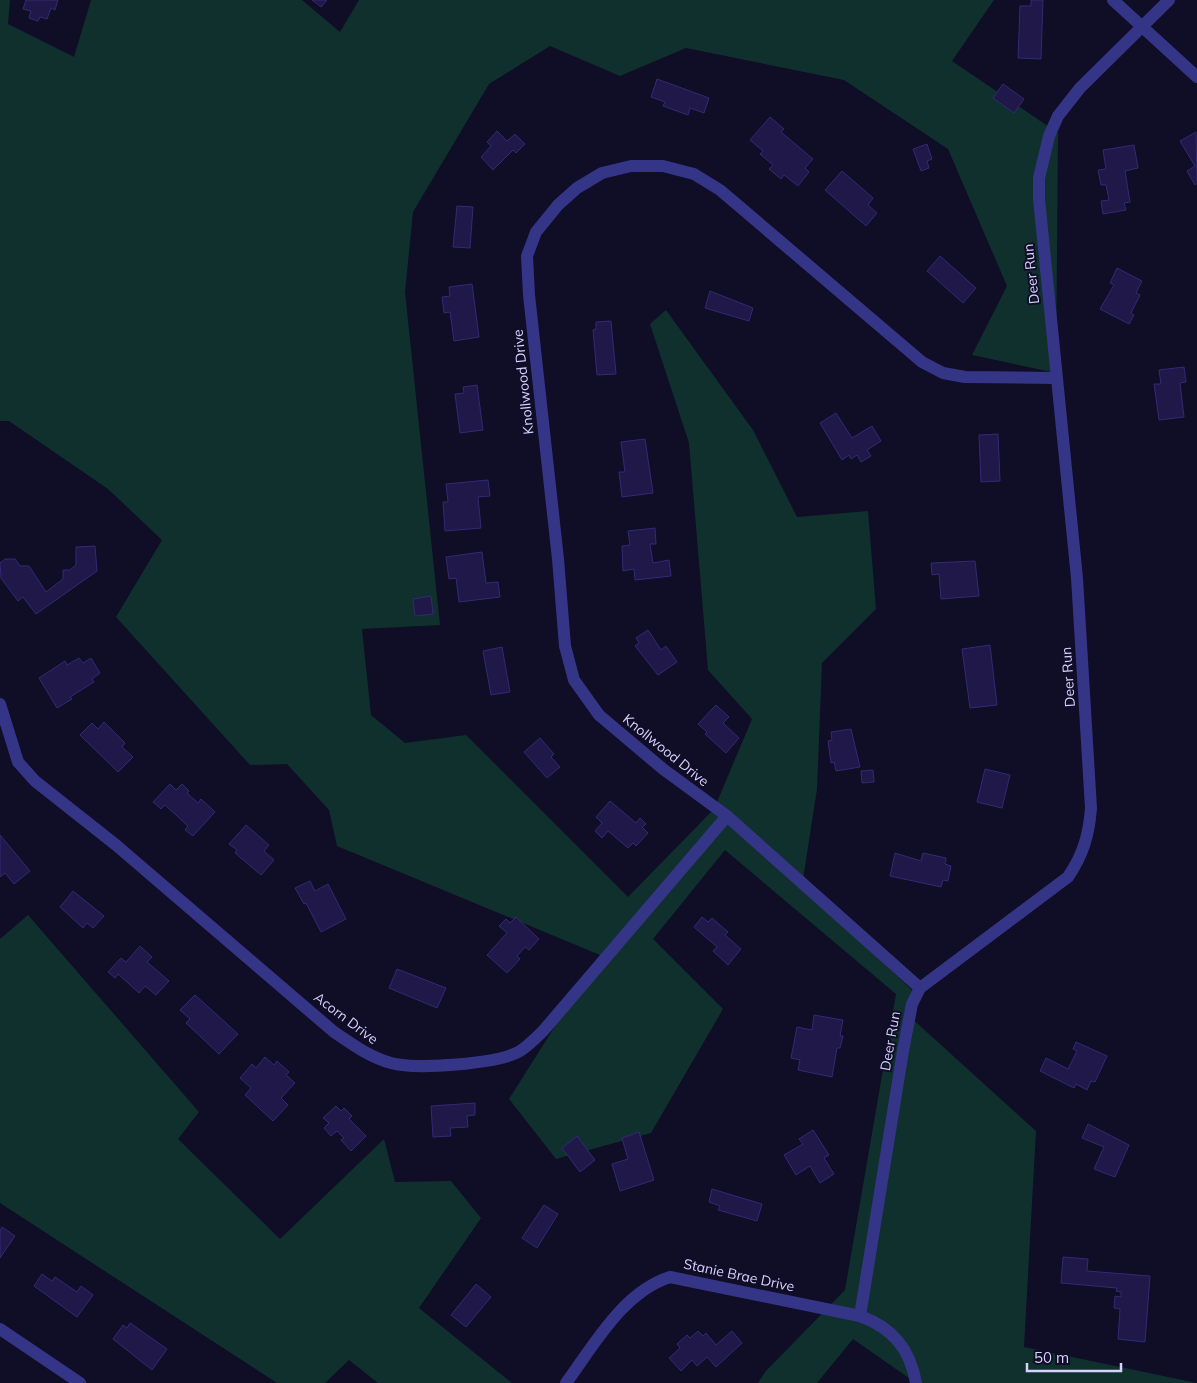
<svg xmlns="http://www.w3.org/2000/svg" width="1197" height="1383" font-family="Mulish,sans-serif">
<rect width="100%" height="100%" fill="#100d26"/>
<g fill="#10302e">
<path d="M0,0H10L8,24L74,57L91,0H302L340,32L359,0H994L952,61L1058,133L1056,373L972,355L1007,286L948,149L844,80L686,48L620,76L550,46L489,84L413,212L405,292L440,625L362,629L371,715L405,743L466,735L628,897L714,809L752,719L708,670L689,443L650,324L666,310L753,430L797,517L868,511L876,609L822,663L817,789L802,886L912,990L908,1015L1036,1131L1024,1347L1197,1383H916L853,1339L817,1383H758L765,1372L845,1290L896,994L725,850L653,939L723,1009L651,1133L556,1159L509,1099L600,955L337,846L329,810L287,764L250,765L116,617L162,540L108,489L9,421H0Z"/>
<path d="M28,915L199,1112L178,1139L280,1239L384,1139L395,1182L451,1181L481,1218L419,1308L512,1383H378L349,1360L325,1383H277L0,1203V939Z"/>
</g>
<g fill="#201848" stroke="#352876">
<path d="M26,0H58L55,10L51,8L47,19L40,17L38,21L29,18L31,11L23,9Z"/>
<path d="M312,0H327L321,7Z"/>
<path d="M1031,0H1043L1041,59L1018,58L1020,6H1031Z"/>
<path d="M657,79L709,98L704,113L690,108L688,115L663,106L665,102L651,97Z"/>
<path d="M1003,84L1024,99L1014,113L993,98Z"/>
<path d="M770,117L784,129L781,132L813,159L805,168L809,172L798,186L784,175L781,179L769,169L773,165L760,154L763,151L750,140Z"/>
<path d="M497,131L507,141L515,134L525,144L516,153L513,150L493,170L481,157L491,146L487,142Z"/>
<path d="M1196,132L1197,183L1195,185L1187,171L1195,166L1180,141Z"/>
<path d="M927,144L932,159L927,161L929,168L921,171L913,149Z"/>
<path d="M1134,145L1138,168L1125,171L1130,202L1124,203L1126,210L1103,214L1101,201L1109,200L1106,185H1101L1098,170L1106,169L1103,150Z"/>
<path d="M842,171L873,198L868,205L877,213L866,226L825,190Z"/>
<path d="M457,206L473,207L470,248L453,247Z"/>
<path d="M940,256L976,288L963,303L927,271Z"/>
<path d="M1117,268L1142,281L1136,293L1140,295L1131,313L1134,315L1129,324L1100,309L1114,285L1110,283Z"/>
<path d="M472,284L479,337L454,341L450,312L444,313L442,297L450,296L449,287Z"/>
<path d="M710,291L753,308L749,321L705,308Z"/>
<path d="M611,321L616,374L597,375L593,330L596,329V322Z"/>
<path d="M1184,367L1186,382L1180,383L1184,417L1159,420L1154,384H1161L1159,370Z"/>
<path d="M477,385L483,430L460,433L455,394L464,393L463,387Z"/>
<path d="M836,413L852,438L872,426L881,441L867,450L871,456L861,462L857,455L851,459L849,455L842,460L820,423Z"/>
<path d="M998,434L1000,481L981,482L979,435Z"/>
<path d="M645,439L653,493L622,497L619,472H625L621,442Z"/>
<path d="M488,480L490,496L478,497L481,528L445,531L443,502H448L446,484Z"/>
<path d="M655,528L656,544H650L653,563L669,560L671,576L635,580L634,569L623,571L622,546L630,545L628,531Z"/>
<path d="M95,546L97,571L36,614L23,597L18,601L1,578L0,563L5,559H15L20,566H29L46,592L63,579V570H70L76,565V547Z"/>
<path d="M482,552L486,583L498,582L500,597L459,602L456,578L449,579L446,557Z"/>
<path d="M975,561L979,596L941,599L939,574L932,575L931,563Z"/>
<path d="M431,596L433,614L415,616L413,599Z"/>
<path d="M648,630L661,650L666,646L677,662L658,675L635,646L639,643L636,638Z"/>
<path d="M990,645L997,705L970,708L962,649Z"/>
<path d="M502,647L510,692L491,695L483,651Z"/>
<path d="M79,658L83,663L91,658L100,673L92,679L94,682L70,697L72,699L57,708L39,678L65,661L67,665Z"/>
<path d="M716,705L729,717L723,723L739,738L726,753L705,734L707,732L698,724Z"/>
<path d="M104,722L125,743L122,747L133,757L118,772L80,735L92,723L98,729Z"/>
<path d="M851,729L860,767L836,771L834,762L831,763L828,741L832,740L831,732Z"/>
<path d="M540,738L554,754L551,757L560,767L547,778L524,752Z"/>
<path d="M985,769L1010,775L1002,808L977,802Z"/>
<path d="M873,770L874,782L862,783L861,771Z"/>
<path d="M170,784L176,790L182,784L189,791L187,793L198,803L201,799L215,812L193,836L185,830L188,826L165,805L161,809L153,802Z"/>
<path d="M610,801L636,823L640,818L646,824L642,827L648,833L636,846L633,843L628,848L608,831L602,838L595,831L602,823L596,817Z"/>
<path d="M246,825L269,845L264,851L274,860L261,875L235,853L237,850L229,844Z"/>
<path d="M0,835L30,871L14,884L5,873L0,877Z"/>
<path d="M895,853L921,861L923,853L946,858L945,864L951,866L948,881L943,880L941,887L890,876Z"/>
<path d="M310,881L315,891L328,884L346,919L321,932L306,903L304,904L295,888Z"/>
<path d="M73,891L104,916L93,928L87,923L83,928L60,907Z"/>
<path d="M516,917L539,939L529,950L525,947L517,956L520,959L507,973L487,955L507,933L499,926L506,919L510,923Z"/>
<path d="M702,917L708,922L712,918L728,932L725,935L741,949L728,965L713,951L717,947L694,927Z"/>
<path d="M140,946L152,957L147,962L169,981L156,995L145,986L139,993L118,974L115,978L108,972L121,958L126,962Z"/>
<path d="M397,969L446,988L437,1008L389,988Z"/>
<path d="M195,995L238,1034L219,1054L186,1023L190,1019L180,1010Z"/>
<path d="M814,1015L843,1020L840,1036H843L840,1048H837L832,1077L798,1070L800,1060L791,1058L797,1027L812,1030Z"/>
<path d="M1076,1042L1107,1056L1095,1082L1091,1081L1087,1090L1076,1084L1074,1088L1040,1071L1046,1058L1068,1069L1077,1051L1073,1049Z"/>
<path d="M265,1057L274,1065L277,1061L289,1072L286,1075L295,1083L281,1098L288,1105L273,1121L245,1095L251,1088L240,1078L252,1064L256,1068Z"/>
<path d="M475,1103V1115L467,1116L468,1127L450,1128L451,1136L433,1137L431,1106Z"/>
<path d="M336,1106L341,1111L344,1108L352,1116L349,1119L366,1136L351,1151L341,1140L344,1138L337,1131L331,1136L324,1128L329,1123L323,1118Z"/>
<path d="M1088,1124L1129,1145L1115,1177L1094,1169L1104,1147L1082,1138Z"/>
<path d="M813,1130L829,1155L824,1158L834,1174L820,1183L810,1166L796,1175L784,1155L803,1144L799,1139Z"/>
<path d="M639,1132L654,1180L620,1191L612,1164L628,1159L622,1138Z"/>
<path d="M577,1136L595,1160L580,1172L562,1148Z"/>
<path d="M712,1189L762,1204L757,1221L718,1210L720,1206L709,1202Z"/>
<path d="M544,1205L558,1214L537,1248L522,1238Z"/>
<path d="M2,1227L15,1236L0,1258V1231Z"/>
<path d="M1063,1257L1088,1259L1087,1271L1150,1276L1145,1342L1118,1339L1120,1309L1114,1308L1115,1296L1121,1297V1292L1116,1291L1117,1288L1061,1283Z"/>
<path d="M42,1274L52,1281L55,1277L77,1292L81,1286L93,1295L77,1317L34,1286Z"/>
<path d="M476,1284L491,1297L466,1327L451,1315Z"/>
<path d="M130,1323L167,1349L152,1370L113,1339L123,1325L127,1328Z"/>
<path d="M698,1331L703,1336L706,1333L716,1345L732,1331L742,1343L716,1367L707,1357L697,1366L692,1360L681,1371L669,1358L680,1348L677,1344L687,1335L690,1338Z"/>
</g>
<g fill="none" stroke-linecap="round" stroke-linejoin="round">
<g stroke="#353588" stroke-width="12">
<path d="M1113,0L1197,77"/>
<path d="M0,704L18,762L35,781L116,845L334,1032C352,1044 369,1057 391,1063C415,1070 499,1064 520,1051C528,1046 536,1038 543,1031L727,816"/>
<path d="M920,988L727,816L663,769L599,715L574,680L565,646L558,559L529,295L527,256L536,232L558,205L577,188L602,173L631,166H663L694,174L720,190L922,362L943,373L965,377L1056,378"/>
<path d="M860,1316L903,1051L912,1004L920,988L1068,877C1083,855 1089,835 1091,808L1077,578L1039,199V178L1049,136L1058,116L1080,88L1169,0"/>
<path d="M0,1329L80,1383"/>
<path d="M566,1383C594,1345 623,1292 670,1277L860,1316C893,1328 910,1349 916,1383"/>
</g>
</g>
<g text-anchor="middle" stroke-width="4" stroke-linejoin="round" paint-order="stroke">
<g font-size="14" fill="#d5d2ff" stroke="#100d26">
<text transform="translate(1031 274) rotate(-96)" y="5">Deer Run</text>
<text transform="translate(523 382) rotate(-96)" y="5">Knollwood Drive</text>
<text transform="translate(1068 677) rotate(-94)" y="5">Deer Run</text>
<text transform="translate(666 750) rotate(39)" y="5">Knollwood Drive</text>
<text transform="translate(346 1018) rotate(37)" y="5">Acorn Drive</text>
<text transform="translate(890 1041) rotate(-80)" y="5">Deer Run</text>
<text transform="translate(739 1275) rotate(12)" y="5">Stanie Brae Drive</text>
</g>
</g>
<path d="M1027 1363v8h94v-8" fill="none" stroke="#d5d2ff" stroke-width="2.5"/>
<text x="1034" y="1363" font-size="15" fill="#d5d2ff" stroke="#100d26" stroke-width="4" paint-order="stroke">50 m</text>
</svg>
